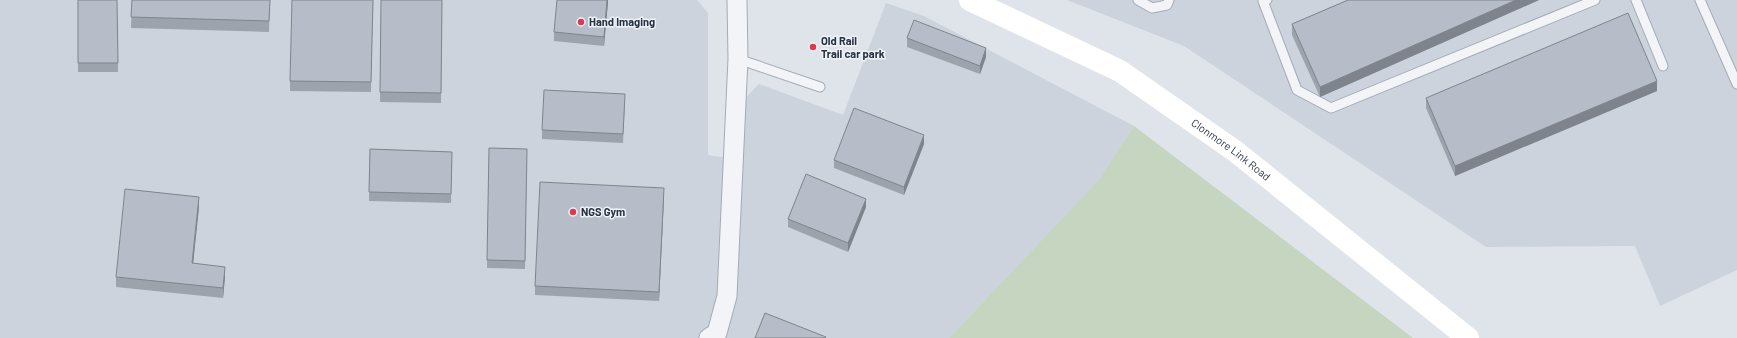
<svg xmlns="http://www.w3.org/2000/svg" width="1737" height="338" font-family="Barlow,sans-serif">
<rect width="100%" height="100%" fill="#dfe4ea"/>
<g fill="#cdd3dc">
<path d="M0,0H697L708,13V155L740,160V104L759,84L843,115L886,3L924,16L1134,126L1100,180L949,338H0Z"/>
<path d="M1067,0H1737V270L1660,306L1635,246L1486,247L1184,46Z"/>
</g>
<path fill="#c5d5c0" d="M1134,126L1413,338H949L1099,180Z"/>
<g fill="none" stroke-linecap="round" stroke-linejoin="round">
<g stroke="#a4abb5" stroke-width="11">
<g id="service">
<path d="M1138,0L1152,8L1167,5L1169,0"/>
<path d="M1267,0L1263,1L1297,90L1331,108L1595,0"/>
<path d="M1636,0L1663,66"/>
<path d="M1700,0L1737,84"/>
<path d="M738,59L820,87"/>
</g>
</g>
<g stroke="#a4abb5" stroke-width="21">
<path id="minor" d="M709,338L717,333L727,296L738,59L737,0"/>
</g>
<use href="#service" stroke="#f3f4f8" stroke-width="9"/>
<use href="#minor" stroke="#f3f4f8" stroke-width="19"/>
<path stroke="#fff" stroke-width="22" id="s1" d="M970,0L1120,71L1235,151L1468,338"/>
</g>
<g fill="#9da3ac">
<path d="M78,0H117L118,72H78Z"/>
<path d="M132,0H270L269,32L131,28Z"/>
<path d="M373,0L371,92L290,91V81Z"/>
<path d="M381,0H442L441,103L380,102Z"/>
<path d="M608,0L604,46L554,41V32Z"/>
<path d="M1348,0H1539L1320,97L1292,35V24Z"/>
<path d="M907,38L986,57L980,74L907,47Z"/>
<path d="M1657,91L1455,176L1426,108V98Z"/>
<path d="M625,103L623,143L542,139V130Z"/>
<path d="M924,144L904,195L834,168V160Z"/>
<path d="M489,148L527,149L525,269L487,268Z"/>
<path d="M370,149L452,152L451,203L369,201Z"/>
<path d="M664,196L659,301L535,295V286Z"/>
<path d="M199,207L193,264L225,277L223,298L116,287V277Z"/>
<path d="M866,207L848,252L788,227V219Z"/>
</g>
<g fill="#7f848c">
<path d="M607,0H608V3L604,46V37Z"/>
<path d="M1516,0H1539L1320,97V87Z"/>
<path d="M986,48V57L980,74V66Z"/>
<path d="M1657,81V91L1455,176V166Z"/>
<path d="M924,135V144L904,195V187Z"/>
<path d="M664,188V196L659,301V292Z"/>
<path d="M199,197V207L192,274V263Z"/>
<path d="M866,199V207L848,252V243Z"/>
<path d="M225,267V277L223,298V288Z"/>
</g>
<g fill="#b6bdc8" stroke="#7f848c">
<path d="M78,0H117L118,63H78Z"/>
<path d="M132,0H270L269,21L131,17Z"/>
<path d="M292,0H373L371,82L290,81Z"/>
<path d="M381,0H442L441,93L380,92Z"/>
<path d="M557,0H607L604,37L554,32Z"/>
<path d="M1348,0H1516L1320,87L1292,24Z"/>
<path d="M1628,13L1657,81L1455,166L1426,98Z"/>
<path d="M914,20L986,48L980,66L907,38Z"/>
<path d="M544,90L625,94L623,134L542,130Z"/>
<path d="M854,108L924,135L904,187L834,160Z"/>
<path d="M489,148L527,149L525,261L487,260Z"/>
<path d="M370,149L452,152L451,194L369,192Z"/>
<path d="M806,174L866,199L848,243L788,219Z"/>
<path d="M540,182L664,188L659,292L535,286Z"/>
<path d="M125,189L199,197L192,263L225,267L223,288L116,277Z"/>
<path d="M765,313L826,337L825,338H755Z"/>
</g>
<g fill="#dc3850" stroke="#eff3f7" stroke-width="1.5">
<circle cx="581" cy="22" r="4"/>
<circle cx="813" cy="47" r="4"/>
<circle cx="573" cy="212" r="4"/>
</g>
<g text-anchor="middle" stroke-width="3" stroke-linejoin="round" paint-order="stroke">
<g font-size="11" font-weight="bold" fill="#263143" stroke="#eff3f7" text-anchor="start">
<text x="589" y="26">Hand Imaging</text>
<text x="821" y="45">Old Rail<tspan x="821" dy="13">Trail car park</tspan></text>
<text x="581" y="216">NGS Gym</text>
</g>
<g font-size="11" fill="#263143" stroke="#eff3f7">
<text dy="4" stroke="none"><textPath href="#s1" startOffset="302">Clonmore Link Road</textPath></text>
</g>
</g>
</svg>
